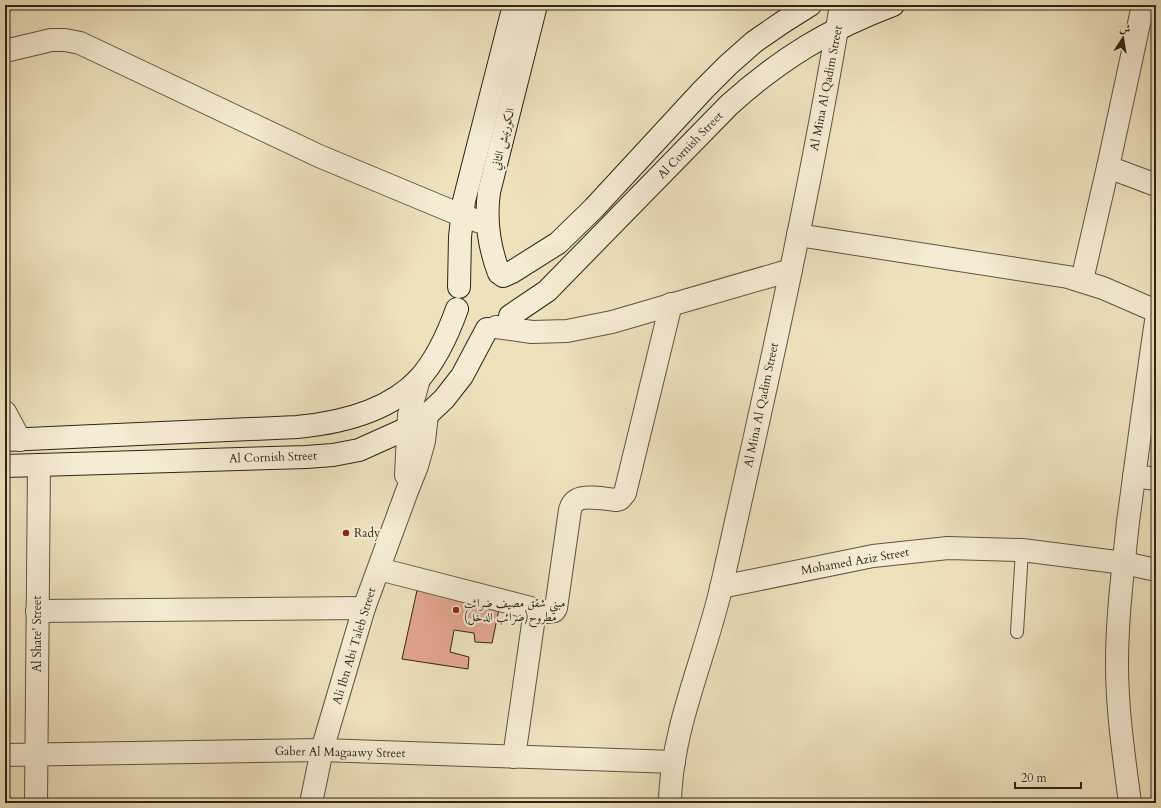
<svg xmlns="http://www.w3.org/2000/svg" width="1161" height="808" font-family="Cardo,Amiri,serif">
<rect width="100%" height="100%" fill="#eee2bd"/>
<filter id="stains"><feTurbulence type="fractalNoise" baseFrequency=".005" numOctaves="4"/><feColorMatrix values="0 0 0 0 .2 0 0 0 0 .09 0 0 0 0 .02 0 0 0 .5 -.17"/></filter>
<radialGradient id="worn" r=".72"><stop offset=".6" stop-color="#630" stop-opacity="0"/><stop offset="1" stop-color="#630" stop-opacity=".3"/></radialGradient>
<path fill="#e5a791" stroke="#2e2418" d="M421,572L503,590L492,643L475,642L474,633L454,630L450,652L469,657L468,669L402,659Z"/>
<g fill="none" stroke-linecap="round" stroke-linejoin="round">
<g stroke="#5e5441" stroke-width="14">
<path id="lane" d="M1017,632L1022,550"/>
</g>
<g stroke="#5e5441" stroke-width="24">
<g id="street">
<path d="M5,51L51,40H65L80,43L319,156L463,216L487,224"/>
<path d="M1108,167L1156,185"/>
<path d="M798,235L1068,277L1103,288L1156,311"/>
<path d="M1082,280L1108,167L1143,5"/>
<path d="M496,327L532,332L567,331L612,322L791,270"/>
<path d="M5,412L20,440"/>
<path d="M406,475L409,415L419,379"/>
<path d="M1134,476L1156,479"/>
<path d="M379,569L546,612L554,611L556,608L570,510C571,506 573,502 577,500C585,495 607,499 616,500L620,499L625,493L671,304"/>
<path d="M721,587L873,556L948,548L1022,550L1124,563L1156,570"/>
<path d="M37,611L364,608"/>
<path d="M5,755L322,750L674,762"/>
<path d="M514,757L535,610"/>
<path d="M36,803L39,465"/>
<path d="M311,803L322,750L364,608L407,491L417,466L424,441L427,415"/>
<path d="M670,803C671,728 706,656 722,584C765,392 809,199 841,5"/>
<path d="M1130,803C1124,757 1117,711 1117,664C1117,617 1123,570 1128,522C1137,455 1146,388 1156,321"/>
</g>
</g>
<g stroke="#2e2418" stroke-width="24">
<g id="secondary">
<path d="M499,273C489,247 485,221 489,192L536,5"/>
<path d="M503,276L512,272L558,243L594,208L703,90L728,65L754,42L783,22L810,5"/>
<path d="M459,287L460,237L464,201L514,5"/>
<path d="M510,316L547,291L729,105C780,59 829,29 893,5"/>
<path d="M5,440L297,427C340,423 388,412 419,379C437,359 448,334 457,309"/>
<path d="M5,466L306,457L333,455L359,450L408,428L427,415L444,399L462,376L487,329"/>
</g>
</g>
<use href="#lane" stroke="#f4ecd4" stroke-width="12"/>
<use href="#street" stroke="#f4ecd4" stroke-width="22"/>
<use href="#secondary" stroke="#f4ecd4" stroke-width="22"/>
</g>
<g fill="#8f2418" stroke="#f4ecd4" stroke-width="1.5">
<circle cx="346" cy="533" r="4"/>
<circle cx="456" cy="610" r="4"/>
</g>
<g text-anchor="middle" stroke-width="4" stroke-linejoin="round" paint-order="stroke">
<g font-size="12" fill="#2e2418" stroke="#f4ecd4">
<text transform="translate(826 88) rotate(-79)" y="4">Al Mina Al Qadim Street</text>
<text transform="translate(503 139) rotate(-76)" y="4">الكورنيش الثاني</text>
<text transform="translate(690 145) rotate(-46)" y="4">Al Cornish Street</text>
<text transform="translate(761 405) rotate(-78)" y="4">Al Mina Al Qadim Street</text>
<text transform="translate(273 457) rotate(-2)" y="4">Al Cornish Street</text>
<text transform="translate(855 561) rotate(-10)" y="4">Mohamed Aziz Street</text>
<text transform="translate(37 634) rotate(-90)" y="4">Al Shate' Street</text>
<text transform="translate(354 646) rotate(-73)" y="4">Ali Ibn Abi Taleb Street</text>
<text transform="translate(340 752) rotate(1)" y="4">Gaber Al Magaawy Street</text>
</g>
<g font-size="12" fill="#2e2418" stroke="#f4ecd4" text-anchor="start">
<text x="354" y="537">Rady</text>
<text x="464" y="607">مبني شقق مصيف ضرائب<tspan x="464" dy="14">مطروح(ضرائب الدخل)</tspan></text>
</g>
</g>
<rect width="1161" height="808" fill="none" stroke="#eee2bd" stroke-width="20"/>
<rect x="6" y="6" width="1149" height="796" fill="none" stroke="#2e2418" stroke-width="2"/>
<rect x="10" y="10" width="1141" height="788" fill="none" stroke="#2e2418"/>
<g transform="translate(1123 38) rotate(12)" stroke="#f4ecd4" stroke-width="3" paint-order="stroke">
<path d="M0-3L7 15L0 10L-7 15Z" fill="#2e2418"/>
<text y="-6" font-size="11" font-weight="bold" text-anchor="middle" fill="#2e2418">ش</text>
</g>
<path d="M1015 782v6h66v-6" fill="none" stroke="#2e2418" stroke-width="2"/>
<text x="1021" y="782" font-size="12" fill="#2e2418" stroke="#f4ecd4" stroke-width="3" paint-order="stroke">20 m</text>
<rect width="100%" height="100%" filter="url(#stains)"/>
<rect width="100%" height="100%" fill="url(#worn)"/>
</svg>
